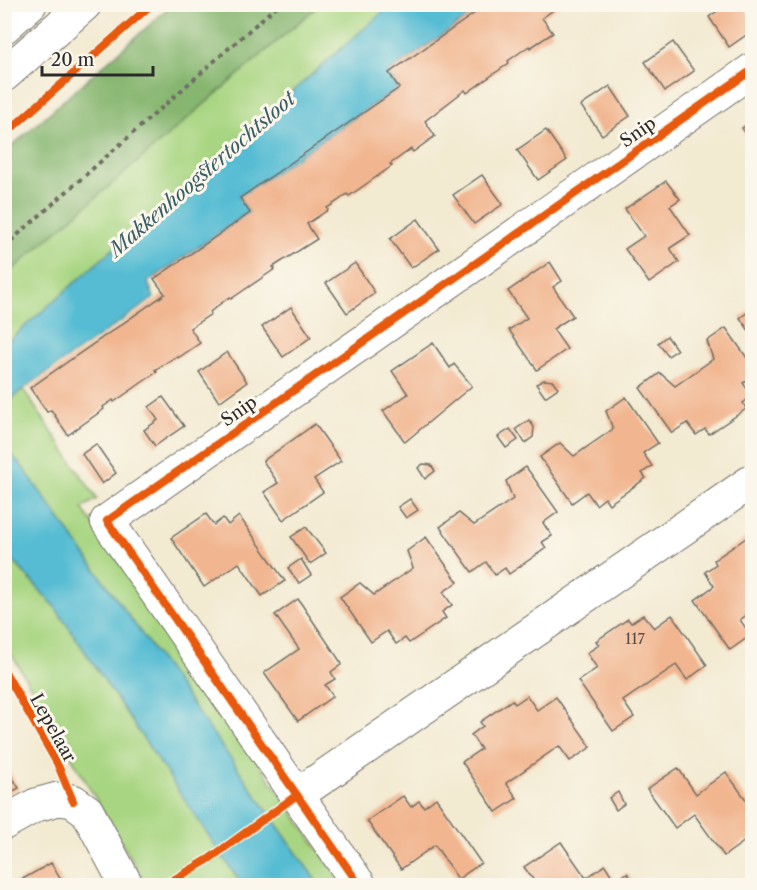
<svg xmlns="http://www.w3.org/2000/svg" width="757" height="890" font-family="'Libre Caslon Text',serif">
<rect width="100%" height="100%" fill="#fbf7ec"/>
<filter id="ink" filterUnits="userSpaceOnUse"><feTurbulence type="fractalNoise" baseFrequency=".0167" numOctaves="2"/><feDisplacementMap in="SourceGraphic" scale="12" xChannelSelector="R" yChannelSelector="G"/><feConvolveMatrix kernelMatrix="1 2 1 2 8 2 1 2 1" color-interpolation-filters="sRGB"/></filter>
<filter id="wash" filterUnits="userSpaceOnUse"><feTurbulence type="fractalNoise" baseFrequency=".008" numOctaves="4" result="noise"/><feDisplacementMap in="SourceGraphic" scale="24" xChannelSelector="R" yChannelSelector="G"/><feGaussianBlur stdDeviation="1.35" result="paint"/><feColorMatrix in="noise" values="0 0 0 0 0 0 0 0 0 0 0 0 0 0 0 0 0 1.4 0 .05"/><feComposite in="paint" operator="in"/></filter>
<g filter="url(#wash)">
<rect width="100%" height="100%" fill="#f3ead2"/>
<g fill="#a8d581" stroke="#6a8056" stroke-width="1.5">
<path d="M319,5H392L5,344L4,276Z"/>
<path d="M23,389L97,499L82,508L343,885H319L238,769L21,465L5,449L4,406Z"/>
<path d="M4,551L55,607L242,885H146L5,643Z"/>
</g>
<path fill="#86b66f" stroke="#58704d" stroke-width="1.5" d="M172,5H319L5,276V152Z"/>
<g fill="#55bcd3" stroke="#40747f" stroke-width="1.5">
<path d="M392,4L486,5L388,73L398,88L239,197L249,212L148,282L154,298L19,392L5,406V344Z"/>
<path d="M5,449L21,465L238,769L319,885H242L55,607L5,551Z"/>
</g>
<g id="blocks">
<g fill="#f1b58f">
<path d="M488,4H562L542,18L553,33L530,48L529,46L519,53L508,61L509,63L467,93L465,90L425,121L435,136L413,152L411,149L400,157L390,164L392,166L349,196L347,194L338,201L327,208L328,210L307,224L317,239L273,267L275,269L231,299L230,297L220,304L210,312L211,314L190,328L200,343L178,358L177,356L155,370L157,372L114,402L113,400L103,407L104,409L68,435L51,410L47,412L30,388L165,294L154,279L250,213L240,198L399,88L389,73Z"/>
<path d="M727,4H743L752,19V31L729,47L709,17Z"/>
<path d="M673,42L694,71L665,91L645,62Z"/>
<path d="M610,86L630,116L602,135L581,106Z"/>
<path d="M752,121V143L742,128Z"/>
<path d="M546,130L567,160L538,180L517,150Z"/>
<path d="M482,175L503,204L474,224L453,195Z"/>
<path d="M666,181L680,199L670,206L690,235L670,248L679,262L649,283L625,249L644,236L625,209Z"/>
<path d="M418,219L439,249L411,268L390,239Z"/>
<path d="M550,262L562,281L553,287L573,316L553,329L567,349L537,370L509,330L527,318L508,291Z"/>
<path d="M355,263L375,293L347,313L326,283Z"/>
<path d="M291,307L311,337L283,357L262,327Z"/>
<path d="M752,309V335L740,318Z"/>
<path d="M726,328L752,365V377L743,383L752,396L743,403L746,409L709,434L705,429L696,435L687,423L672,433L640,388L660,373L675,386L713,359L707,341Z"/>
<path d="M667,336L677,350L668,356L658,343Z"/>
<path d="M433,343L450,368L454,364L472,386L405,442L383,411L408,394L392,371Z"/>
<path d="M227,352L247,382L219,402L199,372Z"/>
<path d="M544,380L553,381L558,388L545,397L536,384Z"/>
<path d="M163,397L184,426L155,446L144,430L158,420L149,407Z"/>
<path d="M626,397L658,443L643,453L652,466L642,473L646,478L609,504L605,498L596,505L587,492L572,503L540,457L560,443L574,456L613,429L606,411Z"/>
<path d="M529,420L534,427L533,437L525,443L516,429Z"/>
<path d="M315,424L341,461L314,479L323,492L283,520L264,492L278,483L263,461Z"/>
<path d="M510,429L518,440L506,448L498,437Z"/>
<path d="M96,444L116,473L102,484L82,454Z"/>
<path d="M423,464L431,465L435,471L425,479L418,468Z"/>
<path d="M526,467L558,512L543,523L552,536L542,542L546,548L509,574L505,568L495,575L486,562L472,572L440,527L459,513L474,525L513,499L506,481Z"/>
<path d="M410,499L418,510L406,518L398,507Z"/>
<path d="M206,514L214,525L223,518L228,525L239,516L285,581L262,596L239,563L204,587L171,538Z"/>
<path d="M306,527L326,553L310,564L291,537Z"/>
<path d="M426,537L458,582L443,592L452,605L442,612L446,618L409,643L405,638L396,644L387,631L371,642L340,597L360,583L374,595L413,568L407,551Z"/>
<path d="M746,538L748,541L752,539V611L740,620L751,635L730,650L695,600L714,586L705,572L716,564L714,560Z"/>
<path d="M301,559L311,575L299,583L288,568Z"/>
<path d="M298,599L342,664L331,672L335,679L325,685L333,696L298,721L264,673L299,649L275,615Z"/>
<path d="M643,615L654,628L672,615L707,665L687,680L676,665L623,701L634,717L613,731L578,681L597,668L587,653L599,645L596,641L628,619L631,623Z"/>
<path d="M527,696L537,710L556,697L591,747L570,761L559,746L506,783L517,798L496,812L462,762L481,749L471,735L483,726L480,722L512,700L515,704Z"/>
<path d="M4,764L19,788L4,796Z"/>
<path d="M678,768L696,794L726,772L752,808V842L745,841L724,856L694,814L675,828L647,789Z"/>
<path d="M618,792L624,804L616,810L609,798Z"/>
<path d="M403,796L411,807L419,801L424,807L436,798L481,863L458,879L435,845L401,869L367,821Z"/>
<path d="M561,842L586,878L605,865L615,881L627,873L636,885H537L524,867Z"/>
<path d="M51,863L64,885H12Z"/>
</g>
</g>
</g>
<g filter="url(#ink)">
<use href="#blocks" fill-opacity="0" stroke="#716e65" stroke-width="1.5"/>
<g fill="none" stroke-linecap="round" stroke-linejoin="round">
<g stroke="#716e65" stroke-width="35">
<g id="minor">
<path d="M297,795L752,481"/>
<path d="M4,823L36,805L58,799L73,801L87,811L127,886"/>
<path d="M360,886L107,521L752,70"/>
</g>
</g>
<g stroke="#716e65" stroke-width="35">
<g id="major">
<path d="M4,27L30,4"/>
<path d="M4,75L85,4"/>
</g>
</g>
<path stroke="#716e65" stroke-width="4" stroke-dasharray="4.5 4.5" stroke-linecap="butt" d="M4,247L279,4"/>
<use href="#minor" stroke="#fff" stroke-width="33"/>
<use href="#major" stroke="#fff" stroke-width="33"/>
<g stroke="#fbf7ec" stroke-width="11">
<g id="cycleway">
<path d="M4,135L152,4"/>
<path d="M4,670L57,763L73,801"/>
<path d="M163,886L209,859L297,795"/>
<path d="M360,886L107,521L752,70"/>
</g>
</g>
<use href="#cycleway" stroke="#e8590c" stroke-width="8"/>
</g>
</g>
<g text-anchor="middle" stroke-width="6" stroke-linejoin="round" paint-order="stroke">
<g font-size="15" fill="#5c4e44">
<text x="635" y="644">117</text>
</g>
<g font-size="18" fill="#2b2b2b" stroke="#fbf7ec">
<text transform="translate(638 132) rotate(-35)" y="6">Snip</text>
<text transform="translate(239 411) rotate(-35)" y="6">Snip</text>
<text transform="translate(53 728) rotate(61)" y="6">Lepelaar</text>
</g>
<g font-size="20" font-style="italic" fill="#3a5e66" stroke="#fbf7ec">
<text transform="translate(202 174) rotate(-41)" y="7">Makkenhoogstertochtsloot</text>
</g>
</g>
<rect width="757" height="890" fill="none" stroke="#fbf7ec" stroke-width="24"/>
<path d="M42 66v9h111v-9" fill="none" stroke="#2b2b2b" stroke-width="3"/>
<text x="51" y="66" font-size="18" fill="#2b2b2b" stroke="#fbf7ec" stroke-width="4.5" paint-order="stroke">20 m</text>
</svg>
